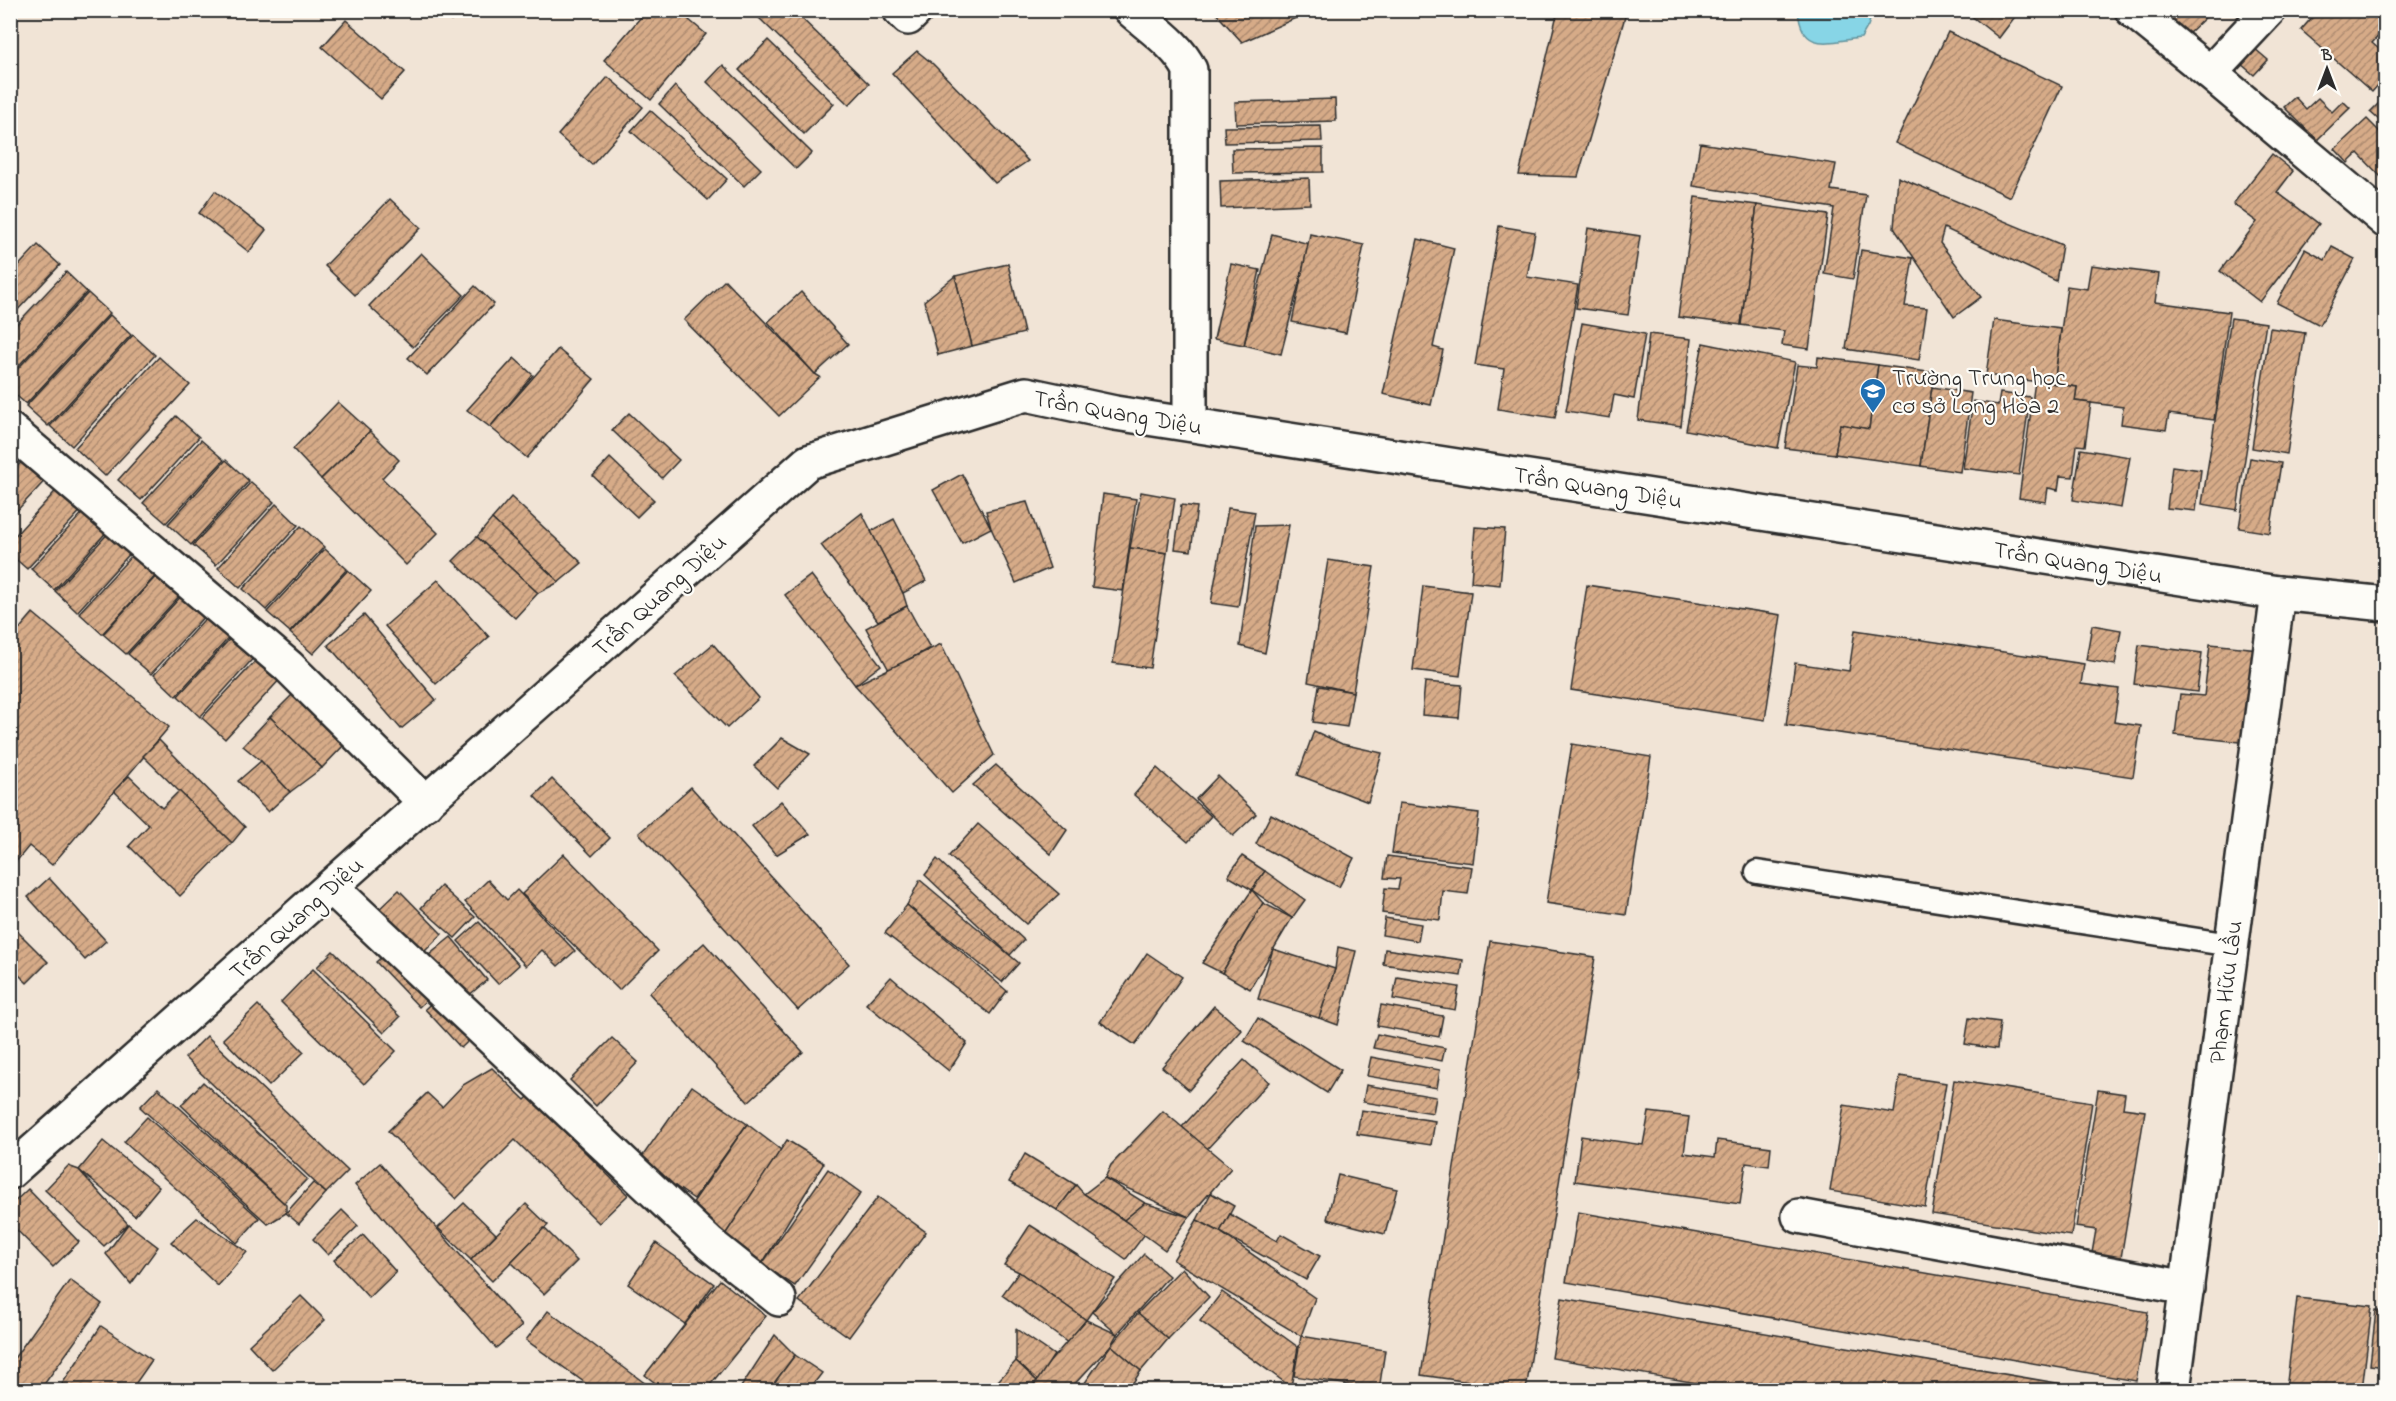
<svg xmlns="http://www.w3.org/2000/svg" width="2396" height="1401" font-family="'Indie Flower',sans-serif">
<defs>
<pattern id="building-hatch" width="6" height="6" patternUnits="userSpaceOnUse" patternTransform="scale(1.5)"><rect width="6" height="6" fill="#d6ab88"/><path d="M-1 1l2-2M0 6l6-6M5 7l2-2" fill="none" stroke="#ae8b6f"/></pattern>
</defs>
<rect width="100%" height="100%" fill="#f1e4d6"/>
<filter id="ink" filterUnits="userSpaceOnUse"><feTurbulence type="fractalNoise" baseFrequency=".0167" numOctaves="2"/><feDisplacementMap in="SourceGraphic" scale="12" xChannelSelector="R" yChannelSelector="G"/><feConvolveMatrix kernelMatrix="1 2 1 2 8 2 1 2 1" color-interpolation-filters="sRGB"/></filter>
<g filter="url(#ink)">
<path fill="#87d5e6" stroke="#62919b" stroke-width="1.5" d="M1798,11V10L1873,11L1868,26L1861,38C1830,41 1802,54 1798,11Z"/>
<g fill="url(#building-hatch)" stroke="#2b2b2b" stroke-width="1.5">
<path d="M437,10H459L451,21Z"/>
<path d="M647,10H677L706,34L651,100L604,60Z"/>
<path d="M765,10H793L869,84L849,105L758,17Z"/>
<path d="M1213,10H1291L1296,18L1242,42Z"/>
<path d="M1558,10H1627L1578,177L1519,175Z"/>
<path d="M1964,10H2020L1999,38Z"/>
<path d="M2162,10H2213L2188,34Z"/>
<path d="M2311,10H2372L2386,23V28L2372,43L2386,55V76L2372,92L2301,30L2315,14Z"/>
<path d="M346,20L405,72L381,99L322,47Z"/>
<path d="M1948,32L2062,86L2010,197L1895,143Z"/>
<path d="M768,40L834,104L804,134L739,70Z"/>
<path d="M2254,48L2268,60L2254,75L2241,64Z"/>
<path d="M917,51L933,64L1028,161L995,183L892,73Z"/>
<path d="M723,65L812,153L796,169L707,82Z"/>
<path d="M608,77L643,107L592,165L558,135Z"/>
<path d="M675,86L761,169L744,186L659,104Z"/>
<path d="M2386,96V126L2370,112Z"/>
<path d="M2295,97L2306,109L2318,98L2332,112L2343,101L2350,108L2317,140L2284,107Z"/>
<path d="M1335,99L1336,121L1236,124L1235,102Z"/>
<path d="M650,110L727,179L708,200L631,131Z"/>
<path d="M2367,119L2386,138V174L2382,178L2358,153L2348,163L2335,149Z"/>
<path d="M1321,126L1322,141L1225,143L1224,127Z"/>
<path d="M1700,143L1836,164L1831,190L1866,195L1853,279L1824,274L1834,208L1693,186Z"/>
<path d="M1323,148V172L1233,173L1232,149Z"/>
<path d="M2272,154L2293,171L2277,192L2319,224L2260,302L2220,271L2257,222L2233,204Z"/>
<path d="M1898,177L2062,245L2056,281L1944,228L1940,243L1981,297L1954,317L1894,228Z"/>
<path d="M1309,178L1310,204L1221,208L1220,181Z"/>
<path d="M215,191L266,230L249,252L199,213Z"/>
<path d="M1695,197L1757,205L1741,325L1678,317Z"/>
<path d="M390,199L421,228L355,295L325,266Z"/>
<path d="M1757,205L1828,215L1809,349L1782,345L1784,331L1741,325Z"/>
<path d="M1499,226L1535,232L1527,277L1578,285L1555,418L1498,409L1504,369L1475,365Z"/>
<path d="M1588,228L1640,236L1628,315L1576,308Z"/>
<path d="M1272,234L1309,244L1281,354L1244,345Z"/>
<path d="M1310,234L1364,245L1346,333L1292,322Z"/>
<path d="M1418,239L1454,248L1433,347L1443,350L1431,405L1383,394Z"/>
<path d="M38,245L60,265L10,318V275Z"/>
<path d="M2332,247L2355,259L2320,325L2277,303L2305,249L2325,260Z"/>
<path d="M1861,250L1913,258L1905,306L1927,308L1919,360L1846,349Z"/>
<path d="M421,253L464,295L413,347L369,306Z"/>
<path d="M1008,264L1024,333L972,346L955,276Z"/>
<path d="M1231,264L1260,270L1244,345L1214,339Z"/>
<path d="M2091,265L2159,274L2155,302L2229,312L2214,420L2169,414L2166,430L2121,424L2123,407L2075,401L2077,387L2054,384L2067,286L2087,289Z"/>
<path d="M66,272L87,292L10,375V331Z"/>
<path d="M955,276L972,346L938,355L924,301Z"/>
<path d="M725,280L815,374L820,377L779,416L684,320Z"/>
<path d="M475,286L494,304L427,375L408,358Z"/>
<path d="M801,292L848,344L815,374L768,322Z"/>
<path d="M88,293L110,313L26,404L10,390V377Z"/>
<path d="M110,315L131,335L48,426L26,406Z"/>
<path d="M2231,318L2266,323L2237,510L2202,504Z"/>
<path d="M1994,320L2061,329L2054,384L1986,375Z"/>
<path d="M1582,323L1645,334L1634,399L1614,395L1610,418L1566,411Z"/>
<path d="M2270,328L2305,333L2287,454L2252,448Z"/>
<path d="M1649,334L1691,339L1681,426L1638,420Z"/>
<path d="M133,335L155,355L72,446L50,426Z"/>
<path d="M1703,343L1795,362L1778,448L1686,430Z"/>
<path d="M558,349L594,379L527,458L490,427Z"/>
<path d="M159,357L190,385L105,476L75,448Z"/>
<path d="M1818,357L1878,365L1869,429L1840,424L1835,454L1785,448L1797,365L1817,367Z"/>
<path d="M514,358L533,375L490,427L467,410Z"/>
<path d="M1878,365L1934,373L1921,466L1835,454L1840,424L1869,429Z"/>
<path d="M2035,381L2077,387L2075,401L2091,403L2085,446L2077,445L2073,477L2060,476L2058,490L2048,488L2046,502L2019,498Z"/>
<path d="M1932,387L1971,393L1960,472L1921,466Z"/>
<path d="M2000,393L2030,397L2019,475L1963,468L1973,401L1998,405Z"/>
<path d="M338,402L370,431L321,479L293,449Z"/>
<path d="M629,413L679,460L662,478L612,430Z"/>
<path d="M176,416L199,437L141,500L118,480Z"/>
<path d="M370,431L399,460L382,478L438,533L406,565L321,479Z"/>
<path d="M10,437L27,452L10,471Z"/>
<path d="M201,440L224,460L166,523L143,503Z"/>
<path d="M2081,449L2130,457L2121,508L2073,500Z"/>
<path d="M29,454L51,474L10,518V474Z"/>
<path d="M610,458L654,500L637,517L593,476Z"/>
<path d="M2250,458L2281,463L2270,533L2239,528Z"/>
<path d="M226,460L249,481L191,545L168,524Z"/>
<path d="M2172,466L2201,470L2196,511L2167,508Z"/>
<path d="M962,474L991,528L962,543L933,490Z"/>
<path d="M251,482L274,502L216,565L193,545Z"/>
<path d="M62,484L85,506L27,569L10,554V541Z"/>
<path d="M1141,492L1175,498L1167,553L1130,548Z"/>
<path d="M1103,494L1136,499L1123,591L1092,587Z"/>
<path d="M511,497L582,563L559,582L492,519Z"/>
<path d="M1027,502L1050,568L1016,583L991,528L986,511Z"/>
<path d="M276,504L298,525L240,588L218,568Z"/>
<path d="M1181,505L1197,507L1191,551L1175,549Z"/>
<path d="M89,506L112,526L54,590L31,569Z"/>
<path d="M1228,508L1255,512L1238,607L1211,603Z"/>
<path d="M862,513L903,593L907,606L878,621L821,545Z"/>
<path d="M492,519L559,582L538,593L477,537Z"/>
<path d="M894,519L926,581L903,593L871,531Z"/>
<path d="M1289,525L1265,653L1240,646L1255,526Z"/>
<path d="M301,526L324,547L266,610L243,589Z"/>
<path d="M1475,527L1505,529L1500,585L1471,582Z"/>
<path d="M113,528L135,548L77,612L55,591Z"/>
<path d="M477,537L538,593L515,618L453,561Z"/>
<path d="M1130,548L1167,553L1150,668L1113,663Z"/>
<path d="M325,549L347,569L290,632L267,612Z"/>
<path d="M137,550L160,571L102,634L79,613Z"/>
<path d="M1328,560L1374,567L1353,692L1308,682Z"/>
<path d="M348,570L371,591L313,654L290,633Z"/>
<path d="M161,571L184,591L126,654L103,634Z"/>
<path d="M811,575L881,665L855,685L785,595Z"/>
<path d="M438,580L489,637L436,684L385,626Z"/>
<path d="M1587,585L1781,615L1765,720L1571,690Z"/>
<path d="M1423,586L1471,592L1460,676L1413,670Z"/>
<path d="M186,591L209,611L151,674L128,654Z"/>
<path d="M907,606L930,648L889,670L866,628Z"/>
<path d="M212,611L234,632L176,696L154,675Z"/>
<path d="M33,613L169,727L52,865L29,846L10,869V663L12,661L10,640Z"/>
<path d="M364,615L436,700L401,729L328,645Z"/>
<path d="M2092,625L2121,630L2115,665L2086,660Z"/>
<path d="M1855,630L2084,664L2081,684L2119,689L2114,722L2141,726L2133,777L1786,725L1795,663L1849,671Z"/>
<path d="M236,632L258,653L200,717L178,696Z"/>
<path d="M713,644L759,698L727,728L675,676Z"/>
<path d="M941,644L994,755L952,793L855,685Z"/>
<path d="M2210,644L2259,649L2249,743L2175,735L2180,694L2204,696Z"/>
<path d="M2139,645L2202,653L2197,692L2134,684Z"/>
<path d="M261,655L283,676L225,739L202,718Z"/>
<path d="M1425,682L1462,685L1459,718L1422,715Z"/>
<path d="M1319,686L1353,692L1347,727L1313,722Z"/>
<path d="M293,694L345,744L322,768L270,717Z"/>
<path d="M270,717L322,768L290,792L261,761L243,746Z"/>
<path d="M1314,731L1342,744L1382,753L1368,802L1298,775Z"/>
<path d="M782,738L810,754L777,788L754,766Z"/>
<path d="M159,740L245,827L232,843L143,756Z"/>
<path d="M1572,744L1651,757L1626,915L1546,903Z"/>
<path d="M261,761L290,792L268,812L238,781Z"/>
<path d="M996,765L1067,830L1051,854L973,785Z"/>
<path d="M1157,768L1211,816L1188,842L1134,795Z"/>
<path d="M129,776L162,808L179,791L232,843L180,896L129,846L149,825L114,791Z"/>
<path d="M1218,776L1256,814L1233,836L1196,799Z"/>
<path d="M552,779L610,838L592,856L534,796Z"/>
<path d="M691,787L849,964L798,1010L639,833Z"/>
<path d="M781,801L810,834L776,855L752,826Z"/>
<path d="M1399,803L1479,813L1473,863L1392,853Z"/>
<path d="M1271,814L1354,858L1339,887L1256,844Z"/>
<path d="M978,824L1059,894L1026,924L949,856Z"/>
<path d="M564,854L658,951L619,990L522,894Z"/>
<path d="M1242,856L1265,871L1252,890L1228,876Z"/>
<path d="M1387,856L1472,867L1468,894L1443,891L1440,920L1382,913L1385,888L1398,889L1400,879L1384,878Z"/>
<path d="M937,859L1024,940L1010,955L925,875Z"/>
<path d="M1265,871L1305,900L1292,918L1252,890Z"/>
<path d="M49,878L106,941L85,960L28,897Z"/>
<path d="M488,880L507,900L517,890L575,951L558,966L542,950L526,966L465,902Z"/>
<path d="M920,880L1019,963L1002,982L907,905Z"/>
<path d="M441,886L475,917L455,938L421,908Z"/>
<path d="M399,890L442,934L419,957L375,913Z"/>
<path d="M1252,890L1263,903L1222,973L1202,963Z"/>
<path d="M1263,903L1292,918L1250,989L1222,973Z"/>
<path d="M907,905L1007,991L990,1014L885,933Z"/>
<path d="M1385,918L1421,924L1418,941L1382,935Z"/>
<path d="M479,922L519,965L498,984L458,941Z"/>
<path d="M10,924L48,962L27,983L10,966Z"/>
<path d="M451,937L487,980L461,1002L424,959Z"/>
<path d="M1490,941L1595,957L1526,1390L1421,1375Z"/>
<path d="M398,942L440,987L419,1007L376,962Z"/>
<path d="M704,943L803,1052L748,1102L649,993Z"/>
<path d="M1338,947L1356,951L1338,1025L1319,1018L1335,969Z"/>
<path d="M1273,949L1335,969L1319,1018L1258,999Z"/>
<path d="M1385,949L1463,960L1461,976L1383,964Z"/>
<path d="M333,951L400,1017L384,1033L317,967Z"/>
<path d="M1147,953L1182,977L1135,1045L1100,1022Z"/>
<path d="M313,969L396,1051L364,1084L281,1002Z"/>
<path d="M891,977L967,1043L949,1071L866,1004Z"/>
<path d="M1397,977L1459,987L1455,1010L1393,999Z"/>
<path d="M446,989L482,1028L461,1048L425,1009Z"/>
<path d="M258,1005L304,1052L269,1086L223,1039Z"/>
<path d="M1381,1005L1443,1016L1439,1037L1377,1026Z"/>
<path d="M1214,1006L1242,1030L1189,1090L1162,1067Z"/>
<path d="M1258,1018L1341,1070L1327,1093L1244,1041Z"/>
<path d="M1969,1018L2000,1022L1997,1049L1965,1044Z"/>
<path d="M1377,1034L1445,1048L1442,1061L1373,1048Z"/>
<path d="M207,1036L348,1171L326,1193L185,1058Z"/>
<path d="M612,1038L638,1062L596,1106L570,1080Z"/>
<path d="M1371,1057L1440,1070L1437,1088L1367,1076Z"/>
<path d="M1244,1060L1269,1082L1207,1149L1182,1127Z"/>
<path d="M492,1068L525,1100L529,1096L628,1195L599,1223L515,1140L456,1199L388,1131L427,1093L442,1107L463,1085Z"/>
<path d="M1900,1076L1946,1083L1925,1207L1830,1191L1844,1105L1894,1113Z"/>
<path d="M1954,1080L2092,1102L2071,1236L1932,1214Z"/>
<path d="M203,1082L307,1179L284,1203L181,1105Z"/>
<path d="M1366,1085L1436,1097L1433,1113L1363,1102Z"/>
<path d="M692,1086L747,1124L694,1199L639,1161Z"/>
<path d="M158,1088L286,1205V1213L268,1224L140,1107Z"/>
<path d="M2098,1090L2125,1094L2123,1108L2145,1111L2121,1258L2092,1253L2096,1230L2076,1227Z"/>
<path d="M1361,1110L1435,1121L1431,1145L1357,1134Z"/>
<path d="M1163,1111L1231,1168L1189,1217L1105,1178L1111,1165Z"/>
<path d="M1649,1112L1689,1117L1684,1153L1715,1157L1717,1140L1771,1147L1769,1166L1746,1163L1740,1204L1575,1181L1581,1136L1643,1145Z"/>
<path d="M147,1117L259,1218L237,1243L124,1142Z"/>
<path d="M747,1124L781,1150L723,1238L685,1214Z"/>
<path d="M787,1140L824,1163L762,1264L723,1238Z"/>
<path d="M103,1141L159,1187L135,1216L79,1170Z"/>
<path d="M1025,1154L1076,1185L1057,1210L1009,1182Z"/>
<path d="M380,1163L522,1326L496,1348L355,1185Z"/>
<path d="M68,1166L79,1170L128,1224L104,1246L45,1190Z"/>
<path d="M828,1169L861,1193L795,1286L762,1264Z"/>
<path d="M1338,1175L1397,1189L1385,1234L1327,1219Z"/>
<path d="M1105,1178L1145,1203L1124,1220L1084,1194Z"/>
<path d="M313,1183L326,1193L299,1224L286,1213Z"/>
<path d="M1076,1185L1084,1194L1145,1234L1126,1259L1057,1210Z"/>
<path d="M28,1189L79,1242L53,1267L10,1223V1206Z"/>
<path d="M1211,1193L1234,1206L1220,1232L1197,1220Z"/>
<path d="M878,1197L926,1232L849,1337L799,1301Z"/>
<path d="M464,1203L496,1234L471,1260L438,1228Z"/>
<path d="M1145,1203L1189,1217L1165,1250L1124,1220Z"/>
<path d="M526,1204L548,1225L492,1281L471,1260Z"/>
<path d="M342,1210L358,1226L328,1255L313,1239Z"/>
<path d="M1578,1212L2148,1312L2136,1381L1566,1282Z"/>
<path d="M1230,1214L1277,1241L1281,1234L1320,1256L1306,1280L1220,1232Z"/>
<path d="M197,1218L247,1252L218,1286L171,1242Z"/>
<path d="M1197,1220L1220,1232L1315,1298L1301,1336L1173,1260Z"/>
<path d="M128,1224L158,1247L131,1284L106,1254Z"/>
<path d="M1030,1225L1115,1279L1086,1320L1019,1272L1004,1265Z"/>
<path d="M544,1228L577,1261L544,1294L511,1262Z"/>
<path d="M363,1235L396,1272L369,1298L334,1260Z"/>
<path d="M656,1243L714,1284L685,1324L628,1284Z"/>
<path d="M1144,1254L1169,1276L1117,1334L1092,1312Z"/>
<path d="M1182,1268L1209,1297L1168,1339L1138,1313Z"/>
<path d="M1019,1272L1086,1320L1068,1343L1002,1295Z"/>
<path d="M70,1280L102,1304L40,1390H10V1364Z"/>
<path d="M720,1280L766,1316L706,1390H664L645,1375Z"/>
<path d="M1222,1292L1298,1347L1291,1387L1200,1321Z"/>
<path d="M301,1296L325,1320L272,1370L249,1345Z"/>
<path d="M1562,1298L2097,1390H1737L1552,1358Z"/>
<path d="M2297,1298L2372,1306L2362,1390H2286Z"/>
<path d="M2376,1310L2386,1311V1367L2370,1365Z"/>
<path d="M548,1311L650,1387L647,1390H595L526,1340Z"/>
<path d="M1138,1313L1168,1339L1141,1371L1111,1345Z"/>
<path d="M1086,1320L1117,1334L1111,1345L1069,1390H1025Z"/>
<path d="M101,1326L152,1360L131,1390H58Z"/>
<path d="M1016,1329L1054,1355L1037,1381L1016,1361Z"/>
<path d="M775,1335L795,1355L769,1390H739Z"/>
<path d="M1301,1336L1385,1350L1379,1390L1294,1376Z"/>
<path d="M1111,1345L1141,1371L1128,1390H1080Z"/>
<path d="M795,1355L822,1373L809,1390H769Z"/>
<path d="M1016,1361L1037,1381L1027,1390H990Z"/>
</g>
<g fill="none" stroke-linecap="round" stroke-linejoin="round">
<g stroke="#2b2b2b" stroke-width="27">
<path id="lane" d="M1757,872L2231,945"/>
</g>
<g stroke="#2b2b2b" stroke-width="38">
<g id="street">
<path d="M900,10L908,18L916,10"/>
<path d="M1131,10C1151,28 1178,45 1190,70V424"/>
<path d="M2132,10L2210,73L2386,221"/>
<path d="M2210,73L2269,10"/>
<path d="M10,430L288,666L426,803"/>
<path d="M331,887L710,1244L779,1299"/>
<path d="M1799,1216L2187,1288"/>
</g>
</g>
<g stroke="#2b2b2b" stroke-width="38">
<g id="secondary">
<path d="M10,1172L808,462L1026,394L1115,413L2278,593L2386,604"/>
<path d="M2173,1390L2278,593"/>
</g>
</g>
<use href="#lane" stroke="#fdfcf7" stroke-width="22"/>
<use href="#street" stroke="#fdfcf7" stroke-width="33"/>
<use href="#secondary" stroke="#fdfcf7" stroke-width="33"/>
</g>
</g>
<defs>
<g id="school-pin" transform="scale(1.35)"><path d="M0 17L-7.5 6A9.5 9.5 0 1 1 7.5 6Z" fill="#1f6fb2" stroke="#fdfcf7"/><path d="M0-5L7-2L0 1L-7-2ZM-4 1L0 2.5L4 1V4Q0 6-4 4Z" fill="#fff"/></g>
</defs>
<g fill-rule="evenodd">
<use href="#school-pin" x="1873" y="391"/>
</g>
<g text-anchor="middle" stroke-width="4.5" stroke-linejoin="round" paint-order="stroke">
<g font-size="24" fill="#2b2b2b" stroke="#fdfcf7" text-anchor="start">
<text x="1892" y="385">Trường Trung học<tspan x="1892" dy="28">cơ sở Long Hòa 2</tspan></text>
</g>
<g font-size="24" fill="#2b2b2b" stroke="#fdfcf7">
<text transform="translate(1118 412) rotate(10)" y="8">Trần Quang Diệu</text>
<text transform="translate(1598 487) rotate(9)" y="8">Trần Quang Diệu</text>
<text transform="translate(2078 562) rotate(9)" y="8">Trần Quang Diệu</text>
<text transform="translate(659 595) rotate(-42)" y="8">Trần Quang Diệu</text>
<text transform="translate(296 918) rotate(-42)" y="8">Trần Quang Diệu</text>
<text transform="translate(2225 992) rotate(-83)" y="8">Phạm Hữu Lầu</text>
</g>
</g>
<rect width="2396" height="1401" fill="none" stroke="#fdfcf7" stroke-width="36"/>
<rect x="18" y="18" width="2360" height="1365" fill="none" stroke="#2b2b2b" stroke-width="2" filter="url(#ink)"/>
<g transform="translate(2327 69)" stroke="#fdfcf7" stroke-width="4.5" paint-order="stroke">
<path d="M0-4.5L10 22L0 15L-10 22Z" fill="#2b2b2b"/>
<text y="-9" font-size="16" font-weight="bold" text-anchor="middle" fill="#2b2b2b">B</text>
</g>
</svg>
